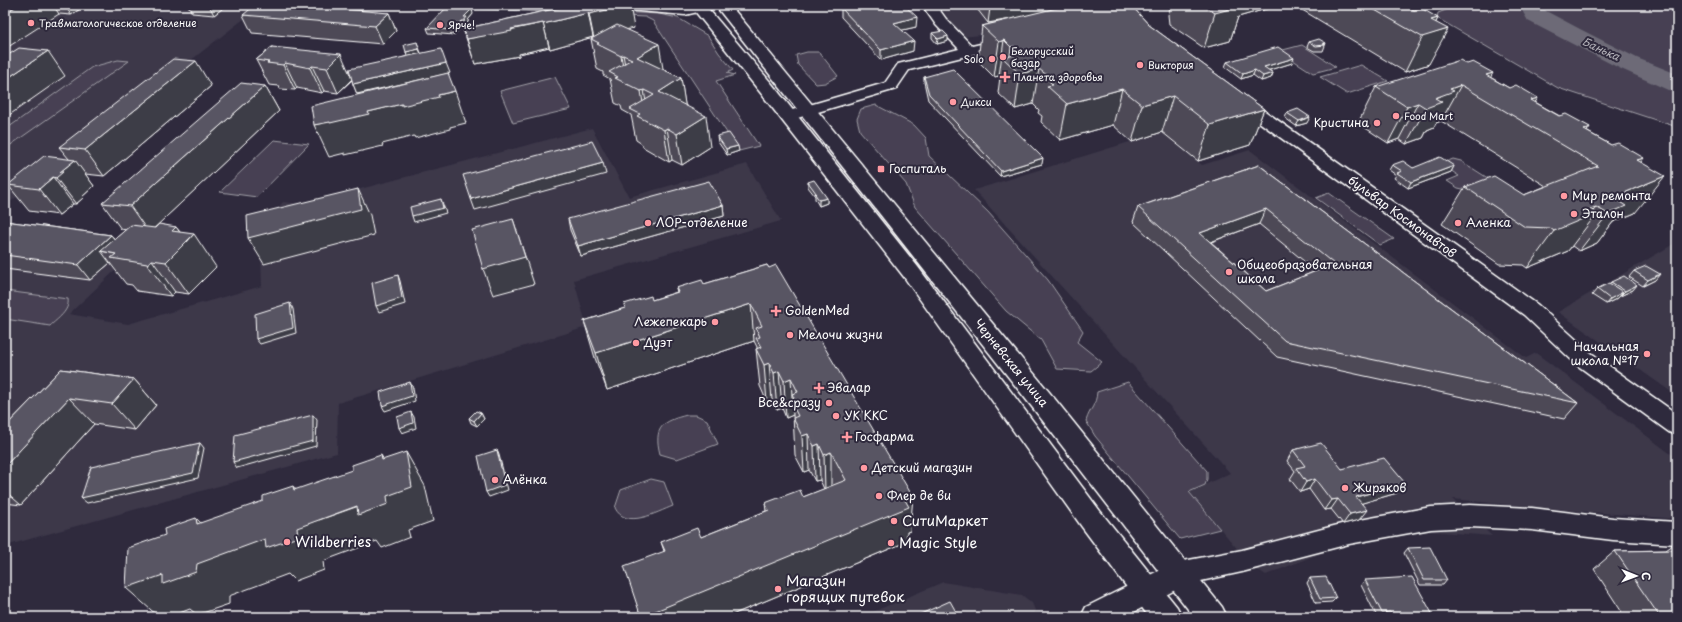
<svg xmlns="http://www.w3.org/2000/svg" width="1682" height="622" font-family="'Playpen Sans',sans-serif">
<rect width="100%" height="100%" fill="#2f2a3d"/>
<filter id="ink" filterUnits="userSpaceOnUse"><feTurbulence type="fractalNoise" baseFrequency=".025" numOctaves="2"/><feDisplacementMap in="SourceGraphic" scale="8" xChannelSelector="R" yChannelSelector="G"/><feConvolveMatrix kernelMatrix="1 2 1 2 8 2 1 2 1" color-interpolation-filters="sRGB"/></filter>
<g filter="url(#ink)">
<g fill="#3c3749">
<path d="M5,5H235L259,7L5,206Z"/>
<path d="M939,5H1091L1026,31L961,37Z"/>
<path d="M592,128L629,197L747,164L781,221L574,280L587,327L338,403L337,453L5,546V233L137,250L69,314L128,324L262,286L260,228L283,202L303,204Z"/>
<path d="M1162,132L1202,165L1250,150L1526,358L1536,353L1671,454L1677,457V519L1539,508L1453,499L1492,536L1428,531L1360,540L1311,557L1266,575L1251,565L1189,492L1230,473L974,190Z"/>
<path d="M1677,242V396L1558,312Z"/>
<path d="M943,582L1022,595L1032,603L1035,610L1033,617H861Z"/>
</g>
<g fill="#464152" stroke="#a2a0a8">
<path d="M487,5L659,14L678,18L708,36L719,53L733,70L727,73L735,75L716,81L759,146L739,151L653,21L645,17L464,8Z"/>
<path d="M1459,5H1677V127L1558,88L1437,18L1438,13Z"/>
<path d="M1302,45L1336,67L1313,73L1279,51Z"/>
<path d="M807,52H819L838,76L825,83L816,84L798,65L796,55Z"/>
<path d="M118,60L129,61L5,149V130L92,67Z"/>
<path d="M1361,65L1388,81L1347,94L1320,77Z"/>
<path d="M555,77L571,109L513,123L500,91Z"/>
<path d="M876,105L914,125L926,138L929,156L988,212L1048,280L1083,331L1077,342L1102,362L1091,371L1057,369L1041,340L1006,311L915,207L906,184L860,131L857,119L861,109Z"/>
<path d="M274,140L309,144L257,197L220,192Z"/>
<path d="M1453,159L1461,161L1508,191L1495,196L1458,188L1447,181L1459,176L1441,164Z"/>
<path d="M1329,193L1394,239L1380,245L1316,198Z"/>
<path d="M5,291L68,299C70,311 57,319 50,326L5,319Z"/>
<path d="M1128,382L1207,471V479L1205,485L1189,492L1220,529L1180,539L1095,436L1086,421C1090,408 1096,406 1097,392Z"/>
<path d="M687,415H696L707,420L718,444L677,459L660,454C653,427 663,421 687,415Z"/>
<path d="M651,479L664,482L673,506C657,512 626,530 615,508L621,490Z"/>
</g>
<g fill="none" stroke-linecap="round" stroke-linejoin="round">
<path fill="#6d6a77" fill-rule="evenodd" d="M1519,5H1543L1546,11L1580,29L1637,58L1677,74V92L1668,90L1619,68L1528,21Z"/>
<g stroke="#fff" stroke-width="3">
<g id="minor">
<path d="M922,5H936L946,19L972,46L1006,38L1011,39L1013,42L1011,45L909,70L896,89L794,119L788,121L782,119L780,116L782,113L885,83L898,64L959,49L936,25Z"/>
<path d="M1239,95L1245,97L1538,305L1591,353L1677,414V435L1669,432L1577,365L1524,315L1233,103L1231,100L1233,97Z"/>
<path d="M1470,505L1532,508L1613,518L1677,522V544L1613,540L1532,530L1470,527L1431,529L1349,544L1242,572L1178,586L1169,582L1165,574L1169,566L1178,562L1242,550L1349,522L1431,507Z"/>
</g>
</g>
<g stroke="#fff" stroke-width="3">
<g id="tertiary">
<path d="M609,5H717L715,8L685,15L616,9L611,8Z"/>
<path d="M1178,561L1188,565L1192,574L1188,583L1125,617H1081L1086,607Z"/>
</g>
</g>
<g stroke="#fff" stroke-width="3">
<g id="primary">
<path d="M690,5H705L772,84L918,267L1100,511L1177,607L1182,617H1149L1082,527L904,277L760,92Z"/>
<path d="M715,5H730L1054,398L1222,607L1227,617H1194L1036,412Z"/>
</g>
</g>
<use href="#minor" fill="#2f2a3d" fill-rule="evenodd"/>
<use href="#tertiary" fill="#2f2a3d" fill-rule="evenodd"/>
<use href="#primary" fill="#2f2a3d" fill-rule="evenodd"/>
</g>
<g fill="#4d4956" stroke="#fff" fill-rule="evenodd">
<path d="M5,5H86L71,15L59,14Z"/>
<path d="M188,5H227L214,15L192,13Z"/>
<path d="M572,5L634,28L627,29L663,70L681,78L685,105L710,147L682,165L672,160L669,162L643,147L642,144L636,140L631,115L622,110L621,106L615,103L610,79L603,75V72L597,69L591,39L593,38V37L550,49L549,47L519,54V56L475,64L463,29Z"/>
<path d="M974,5H1131L1149,25L1264,109L1250,145L1198,161L1162,132L1132,142L1113,125L1060,140L1041,122L1042,116L1038,113L1039,110L1033,104L1015,109L998,93L1000,77L999,76L994,77L978,61L982,26L1015,18L988,23Z"/>
<path d="M1171,5H1280L1238,17L1230,41L1204,48L1169,24L1168,15Z"/>
<path d="M1294,5H1404L1414,10L1438,18L1436,22L1429,64L1405,72Z"/>
<path d="M841,8L916,27L902,30L913,51L881,60L841,17Z"/>
<path d="M389,13L396,31L383,44L252,33L243,15Z"/>
<path d="M473,14L468,20V22L465,26H462L454,35L429,33L427,28Z"/>
<path d="M932,33L948,41L937,44L932,38Z"/>
<path d="M417,42L421,53L450,73L357,94L353,84L352,80L338,93L324,91L322,93L297,88L295,90L280,89L279,86L269,85L256,60L272,47L351,77L407,56L406,52Z"/>
<path d="M1309,42L1326,43L1323,51H1314L1307,47Z"/>
<path d="M1227,62L1292,63L1269,70L1273,73L1271,78L1261,81L1253,75L1241,79L1225,67Z"/>
<path d="M924,77L1042,164L1000,176L928,100L924,82Z"/>
<path d="M1490,77L1509,88L1538,98L1535,102L1641,162L1635,213L1613,222L1597,243L1579,251L1572,246L1568,251L1527,268L1523,265L1499,264L1442,224L1465,187L1524,195L1546,186L1441,121L1436,123L1434,127L1427,130L1423,138L1406,144L1399,139L1388,143L1358,123L1376,87Z"/>
<path d="M211,86L104,176L85,174L94,186L82,197L83,198L76,204H73L59,215L29,211L8,185L69,159L59,147Z"/>
<path d="M265,86L279,111L154,228L176,227L180,232L216,267L189,294L175,292L171,296L137,291L132,285L126,284L110,263L90,280L5,269V221L111,235L115,239L126,230L121,229L102,203Z"/>
<path d="M1287,113L1307,123L1296,126L1285,118Z"/>
<path d="M717,136L739,151L727,155L718,142Z"/>
<path d="M1259,165L1578,403L1564,419L1277,357L1133,222L1138,207ZM1259,224L1316,271L1266,291L1211,242Z"/>
<path d="M1392,165L1413,168L1454,166L1451,172L1408,188L1394,178L1396,175L1389,170Z"/>
<path d="M808,182L827,198V203L819,206L815,199V196L808,187Z"/>
<path d="M723,205L724,216L581,256L570,230L568,219Z"/>
<path d="M767,265L910,531L907,532L906,542L727,617H641L664,551L661,542L701,537L766,511L765,503L803,497L824,489L820,480L815,481L809,470L804,472L795,455L793,415L786,418L782,408L777,410L772,400L767,402L760,386L756,349H757V347L754,341L607,390L595,358L584,321L625,308L624,304L652,300L677,292L676,288L704,284Z"/>
<path d="M1634,271L1655,280L1643,286L1629,277Z"/>
<path d="M1611,282L1633,290L1620,296L1618,298L1606,304L1592,295L1597,289L1609,284Z"/>
<path d="M61,369L134,379L156,405L135,430L94,424L21,505L5,503V427Z"/>
<path d="M481,413L484,419L477,426L471,423L469,418Z"/>
<path d="M1293,450L1342,469L1397,493L1362,503L1359,520L1343,524L1331,509L1324,510L1309,489L1300,492L1290,479L1295,471L1287,461Z"/>
<path d="M1677,542V617H1625L1594,569L1615,551L1666,550Z"/>
<path d="M1408,548L1447,580L1443,585H1420L1404,553Z"/>
<path d="M1310,578L1336,598L1332,602L1316,603L1307,583Z"/>
<path d="M1365,580L1434,617H1377L1361,585Z"/>
</g>
<g fill="#3e3c46" stroke="#fff">
<path d="M18,5H53L59,14L5,49V13Z"/>
<path d="M65,5H86L71,15Z"/>
<path d="M209,5H227L214,15Z"/>
<path d="M622,5H630L634,28L620,31L594,39L589,14Z"/>
<path d="M1010,5H1071L1028,16L988,23L990,8Z"/>
<path d="M1213,5H1280L1238,17L1230,41L1204,48L1215,13Z"/>
<path d="M472,9L473,14L468,20V22L465,26L464,21V17Z"/>
<path d="M389,13L396,31L383,44L375,26Z"/>
<path d="M588,13L593,37L550,49L543,24Z"/>
<path d="M917,17L916,27L894,32V23Z"/>
<path d="M1438,18L1430,34L1448,29L1429,64L1405,72L1431,20Z"/>
<path d="M461,21L462,26L454,35L452,30Z"/>
<path d="M543,23L549,47L519,54V56L475,64L467,39Z"/>
<path d="M948,36V41L937,44L938,39Z"/>
<path d="M1004,40L999,76L994,77L999,42Z"/>
<path d="M914,41L913,51L881,60V50Z"/>
<path d="M659,44L664,75L637,57Z"/>
<path d="M1014,46L1011,65L1009,63L1011,47Z"/>
<path d="M419,49L421,54L408,57L406,52Z"/>
<path d="M48,51L65,76L5,118V80Z"/>
<path d="M341,54L352,79L338,93L327,68Z"/>
<path d="M623,55L629,85L626,84L621,56Z"/>
<path d="M1294,58L1292,63L1263,72L1264,67Z"/>
<path d="M196,61L211,86L104,176L85,150Z"/>
<path d="M285,63L297,88L295,90L283,65Z"/>
<path d="M446,63L450,73L357,94L353,84Z"/>
<path d="M312,66L324,91L322,93L310,68Z"/>
<path d="M1039,69L1033,104L1015,109L1020,74Z"/>
<path d="M1255,70L1253,75L1241,79L1243,74Z"/>
<path d="M1273,73L1271,78L1261,81L1263,76Z"/>
<path d="M1493,73L1480,96L1486,75Z"/>
<path d="M681,78L686,110L659,92Z"/>
<path d="M1461,85L1441,121L1436,123L1434,127L1427,130L1423,138L1406,144L1426,108L1435,98L1450,89Z"/>
<path d="M265,86L279,111L149,233L130,206Z"/>
<path d="M1122,89L1113,125L1060,140L1067,104Z"/>
<path d="M644,90L649,121H646L641,91Z"/>
<path d="M455,91L466,123L450,127V129L415,138L414,136L382,144L383,146L345,155V153L329,157L314,125Z"/>
<path d="M1173,96L1162,132L1132,142L1142,105Z"/>
<path d="M1538,98L1523,121L1531,100Z"/>
<path d="M1418,103L1399,139L1388,143L1407,107Z"/>
<path d="M1264,109L1250,145L1198,161L1210,125Z"/>
<path d="M706,116L710,147L682,165L677,134Z"/>
<path d="M1310,117L1307,123L1296,126L1299,121Z"/>
<path d="M1590,127L1574,151L1584,130Z"/>
<path d="M667,128L672,160L669,162L664,130Z"/>
<path d="M738,146L739,151L727,155L726,149Z"/>
<path d="M1043,158L1042,164L1000,176L1001,171Z"/>
<path d="M1644,158L1616,195L1637,160Z"/>
<path d="M75,160L94,186L82,197L83,198L76,204L56,178L60,172Z"/>
<path d="M603,163L606,174L475,210L471,199Z"/>
<path d="M1454,166L1451,172L1408,188L1411,182Z"/>
<path d="M1665,176L1635,213L1613,222L1597,243L1579,251L1608,214L1615,199L1624,193Z"/>
<path d="M53,177L73,204L59,215L39,189Z"/>
<path d="M358,189L370,215L374,235L264,264L248,238Z"/>
<path d="M827,198V203L819,206V200Z"/>
<path d="M441,199L446,213L414,222L412,216Z"/>
<path d="M723,205L724,216L581,256L578,246Z"/>
<path d="M1596,207L1589,217L1597,213L1568,251L1527,268L1554,231L1590,209Z"/>
<path d="M1266,209L1259,224L1194,248L1200,233Z"/>
<path d="M513,219L534,284L493,295L483,269Z"/>
<path d="M176,227L187,242L194,234L216,267L189,294L166,262L172,231Z"/>
<path d="M111,235L123,250L116,254L101,251L110,263L90,280L78,265Z"/>
<path d="M152,260L175,292L171,296L147,264Z"/>
<path d="M1660,274L1655,280L1643,286L1648,280Z"/>
<path d="M398,275L400,281L405,304L379,312L376,306Z"/>
<path d="M1637,285L1633,290L1620,296L1625,291Z"/>
<path d="M1623,292L1618,298L1606,304L1610,299Z"/>
<path d="M290,303L293,309L296,333L260,344L256,339Z"/>
<path d="M751,304L754,341L607,390L596,353Z"/>
<path d="M769,363L772,400L767,402L764,365Z"/>
<path d="M779,371L782,408L777,410L774,373Z"/>
<path d="M791,378L793,415L786,418L784,381Z"/>
<path d="M134,379L156,405L135,430L112,404Z"/>
<path d="M410,382L413,388L415,401L385,411L382,406Z"/>
<path d="M69,398L94,424L21,505L5,491V466Z"/>
<path d="M411,412L414,417L416,428L402,433L399,428Z"/>
<path d="M481,413L484,419L477,426L474,421Z"/>
<path d="M313,415L317,420L316,446L237,468L233,462Z"/>
<path d="M808,434L809,470L804,472L802,436Z"/>
<path d="M200,443L204,448L198,478L87,503L81,498Z"/>
<path d="M819,444L820,480L815,481L814,446Z"/>
<path d="M497,450L499,455L508,490L489,497L486,492Z"/>
<path d="M406,452L425,486L433,521L408,530L410,537L382,548L377,541L323,561L324,570L295,581L288,574L229,596V604L197,615L190,609L169,617H159L126,588L197,524L196,518L228,551L294,490L293,486L319,520L387,496L381,455L402,490Z"/>
<path d="M831,452V488L825,490L824,455Z"/>
<path d="M1315,479L1309,489L1300,492L1306,482Z"/>
<path d="M1405,483L1397,493L1349,507L1356,497Z"/>
<path d="M913,497L910,531L907,532L906,542L727,617H641Z"/>
<path d="M1338,499L1331,509L1324,510L1331,500Z"/>
<path d="M1367,510L1359,520L1343,524L1350,514Z"/>
</g>
<g fill="#595564" stroke="#fff" fill-rule="evenodd">
<path d="M5,5H18L5,13Z"/>
<path d="M255,5H299L389,13L375,26L243,15Z"/>
<path d="M572,5H622L615,7L616,8L589,14L588,13L543,24V23L511,29L512,31L467,39L463,29Z"/>
<path d="M854,5H904L917,17L894,23L914,41L881,50L841,8Z"/>
<path d="M987,5H1010L990,8Z"/>
<path d="M1069,5H1131L1149,25L1264,109L1210,125L1173,96L1142,105L1122,89L1067,104L1047,86L1053,85L1045,77L1048,76L1039,69L1020,74L1003,58L1022,53L1014,46L1011,47L1004,40L999,42L982,26Z"/>
<path d="M1202,5H1240L1241,6L1215,13Z"/>
<path d="M1366,5H1404L1414,10L1421,8L1438,18L1431,20L1448,29L1422,37Z"/>
<path d="M447,7L472,9L464,17H467L464,21H461L452,30L427,28Z"/>
<path d="M617,25L659,44L637,57L681,78L659,92L706,116L677,134L667,128L664,130L637,116L640,114L630,109L654,95L644,90L641,91L615,78L618,77L609,72L632,59L623,55L621,56L597,44L599,43L591,39Z"/>
<path d="M943,31L948,36L938,39L932,33Z"/>
<path d="M1319,39L1326,43L1323,44L1325,45L1316,46L1309,42Z"/>
<path d="M417,42L419,49L406,52L404,45Z"/>
<path d="M272,47L341,54L327,68L312,66L310,68L285,63L283,65L267,63L269,62L256,60Z"/>
<path d="M1278,47L1294,58L1264,67L1273,73L1263,76L1255,70L1243,74L1227,62Z"/>
<path d="M19,48L48,51L5,80V57Z"/>
<path d="M441,49L446,63L353,84L349,69Z"/>
<path d="M173,59L196,61L85,150L59,147Z"/>
<path d="M1460,60L1467,64L1473,62L1493,73L1486,75L1509,88L1516,85L1538,98L1531,100L1559,116L1566,114L1590,127L1584,130L1611,145L1618,143L1644,158L1637,160L1665,176L1624,193L1627,194L1615,199L1626,206L1608,214L1596,207L1590,209L1597,213L1554,231L1550,228L1525,227L1465,187L1494,176L1524,195L1598,166L1461,85L1450,89L1454,91L1435,98L1442,102L1426,108L1418,103L1407,107L1376,87Z"/>
<path d="M953,69L1043,158L1001,171L929,94L924,77Z"/>
<path d="M448,73L455,91L438,95L439,97L402,106V104L368,112L369,114L330,123V122L314,125L311,106Z"/>
<path d="M241,83L265,86L130,206L102,203Z"/>
<path d="M1298,109L1310,117L1299,121L1287,113Z"/>
<path d="M729,133L738,146L726,149L717,136Z"/>
<path d="M592,141L603,163L471,199L463,175Z"/>
<path d="M44,156L75,160L60,172H63L56,178L53,177L39,189L8,185Z"/>
<path d="M1440,157L1454,166L1411,182L1397,173L1402,171L1392,165L1403,161L1413,168Z"/>
<path d="M1259,165L1578,403L1285,341L1138,207ZM1266,209L1334,264L1266,291L1200,233Z"/>
<path d="M814,180L827,198L819,200L815,194L816,193L808,182Z"/>
<path d="M709,181L723,205L578,246L568,219Z"/>
<path d="M358,189L361,209L248,238L247,216Z"/>
<path d="M441,199L443,208L412,216L410,207Z"/>
<path d="M513,219L525,257L483,269L472,230Z"/>
<path d="M5,221L111,235L78,265L5,255Z"/>
<path d="M159,224L176,227L172,231L194,234L166,262L152,260L147,264L111,258L116,254L101,251L131,225L155,228Z"/>
<path d="M767,265L769,268L776,265L913,497L905,500L909,507L641,617L624,566L665,551L661,542L697,528L701,537L769,510L765,503L800,490L803,497L846,480L831,452L824,455L819,444L814,446L808,434L802,436L793,418L798,416L793,406L797,404L792,394L798,392L791,378L784,381L779,371L774,373L769,363L764,365L756,349L761,347L756,338L760,337L756,328L762,326L751,304L596,353L584,321L625,308L624,304L651,296L652,300L678,292L676,288L702,280L704,284Z"/>
<path d="M1646,266L1660,274L1648,280L1634,271Z"/>
<path d="M398,275L402,298L376,306L372,283Z"/>
<path d="M1624,276L1637,285L1625,291L1611,282Z"/>
<path d="M1609,283L1623,292L1610,299L1597,289Z"/>
<path d="M290,303L293,328L256,339L255,314Z"/>
<path d="M61,369L134,379L112,404L69,398L5,466V427Z"/>
<path d="M410,382L412,396L382,406L380,392Z"/>
<path d="M476,411L481,413L474,421L469,418Z"/>
<path d="M411,412L413,423L399,428L397,417Z"/>
<path d="M313,415V441L233,462L235,435Z"/>
<path d="M200,443L193,473L81,498L91,467Z"/>
<path d="M1321,443L1342,469L1384,458L1405,483L1356,497L1367,510L1350,514L1338,499L1331,500L1315,479L1306,482L1296,468L1305,466L1293,450Z"/>
<path d="M497,450L505,485L486,492L478,456Z"/>
<path d="M406,452L412,487L387,496L388,504L358,515L357,506L297,528L298,537L266,548L265,539L197,564L196,572L163,584V575L126,588L128,548L165,535L164,529L196,518L197,524L263,501V496L293,486L294,490L352,470V465L381,455L382,460Z"/>
<path d="M1430,547L1447,580H1424L1408,548Z"/>
<path d="M1677,550V617H1660L1615,551Z"/>
<path d="M1326,577L1336,598L1320,599L1310,578Z"/>
<path d="M1412,577L1434,617H1393L1390,612L1382,613L1365,580Z"/>
<path d="M950,601L959,617H914Z"/>
<path d="M435,614L436,617H428Z"/>
</g>
</g>
<g fill="#ff9aa2" stroke="#2f2a3d" stroke-width="1.5">
<circle cx="31" cy="23" r="4"/>
<circle cx="440" cy="25" r="4"/>
<circle cx="1003" cy="57" r="4"/>
<circle cx="992" cy="59" r="4"/>
<circle cx="1140" cy="65" r="4"/>
<path d="M1003 71h4v4h4v4h-4v4h-4v-4h-4v-4h4z"/>
<circle cx="953" cy="102" r="4"/>
<circle cx="1396" cy="116" r="4"/>
<circle cx="1377" cy="123" r="4"/>
<rect x="877" y="165" width="8" height="8" rx="2"/>
<circle cx="1564" cy="196" r="4"/>
<circle cx="1574" cy="214" r="4"/>
<circle cx="648" cy="223" r="4"/>
<circle cx="1458" cy="223" r="4"/>
<circle cx="1229" cy="272" r="4"/>
<path d="M774 305h4v4h4v4h-4v4h-4v-4h-4v-4h4z"/>
<circle cx="715" cy="322" r="4"/>
<circle cx="790" cy="335" r="4"/>
<circle cx="636" cy="343" r="4"/>
<circle cx="1647" cy="354" r="4"/>
<path d="M817 382h4v4h4v4h-4v4h-4v-4h-4v-4h4z"/>
<circle cx="829" cy="403" r="4"/>
<circle cx="836" cy="416" r="4"/>
<path d="M845 431h4v4h4v4h-4v4h-4v-4h-4v-4h4z"/>
<circle cx="864" cy="468" r="4"/>
<circle cx="495" cy="480" r="4"/>
<circle cx="1345" cy="488" r="4"/>
<circle cx="879" cy="496" r="4"/>
<circle cx="894" cy="521" r="4"/>
<circle cx="287" cy="542" r="4"/>
<circle cx="891" cy="543" r="4"/>
<circle cx="778" cy="589" r="4"/>
</g>
<g text-anchor="middle" stroke-width="4" stroke-linejoin="round" paint-order="stroke">
<g font-size="10" fill="#fff" stroke="#2f2a3d" text-anchor="start">
<text x="39" y="27">Травматологическое отделение</text>
<text x="448" y="29">Ярче!</text>
<text x="1011" y="55">Белорусский<tspan x="1011" dy="12">базар</tspan></text>
<text x="984" y="63" text-anchor="end">Solo</text>
<text x="1148" y="69">Виктория</text>
<text x="1013" y="81">Планета здоровья</text>
<text x="961" y="106">Дикси</text>
<text x="1404" y="120">Food Mart</text>
</g>
<g font-size="11" font-style="italic" fill="#b6b4bb" stroke="#2f2a3d">
<text transform="translate(1601 49) rotate(25)" y="4">Банька</text>
</g>
<g font-size="12" fill="#fff" stroke="#2f2a3d" text-anchor="start">
<text x="1369" y="127" text-anchor="end">Кристина</text>
<text x="889" y="173">Госпиталь</text>
<text x="1572" y="200">Мир ремонта</text>
<text x="1582" y="218">Эталон</text>
<text x="656" y="227">ЛОР-отделение</text>
<text x="1466" y="227">Аленка</text>
<text x="1237" y="269">Общеобразовательная<tspan x="1237" dy="14">школа</tspan></text>
<text x="785" y="315">GoldenMed</text>
<text x="707" y="326" text-anchor="end">Лежепекарь</text>
<text x="798" y="339">Мелочи жизни</text>
<text x="644" y="347">Дуэт</text>
<text x="1639" y="351" text-anchor="end">Начальная<tspan x="1639" dy="14">школа №17</tspan></text>
<text x="827" y="392">Эвалар</text>
<text x="821" y="407" text-anchor="end">Все&amp;сразу</text>
<text x="844" y="420">УК ККС</text>
<text x="855" y="441">Госфарма</text>
<text x="872" y="472">Детский магазин</text>
<text x="503" y="484">Алёнка</text>
<text x="1353" y="492">Жиряков</text>
<text x="887" y="500">Флер де ви</text>
</g>
<g font-size="12" fill="#fff" stroke="#2f2a3d">
<text transform="translate(1402 217) rotate(36)" y="4">бульвар Космонавтов</text>
<text transform="translate(1011 363) rotate(51)" y="4">Черневская улица</text>
</g>
<g font-size="14" fill="#fff" stroke="#2f2a3d" text-anchor="start">
<text x="902" y="526">СитиМаркет</text>
<text x="295" y="547">Wildberries</text>
<text x="899" y="548">Magic Style</text>
<text x="786" y="586">Магазин<tspan x="786" dy="16">горящих путевок</tspan></text>
</g>
</g>
<rect width="1682" height="622" fill="none" stroke="#2f2a3d" stroke-width="20"/>
<rect x="10" y="10" width="1662" height="602" fill="none" stroke="#fff" stroke-width="1.5" filter="url(#ink)"/>
<g transform="translate(1636 576) rotate(91)" stroke="#2f2a3d" stroke-width="3" paint-order="stroke">
<path d="M0-3L7 15L0 10L-7 15Z" fill="#ffffff"/>
<text y="-6" font-size="11" font-weight="bold" text-anchor="middle" fill="#ffffff">С</text>
</g>
</svg>
